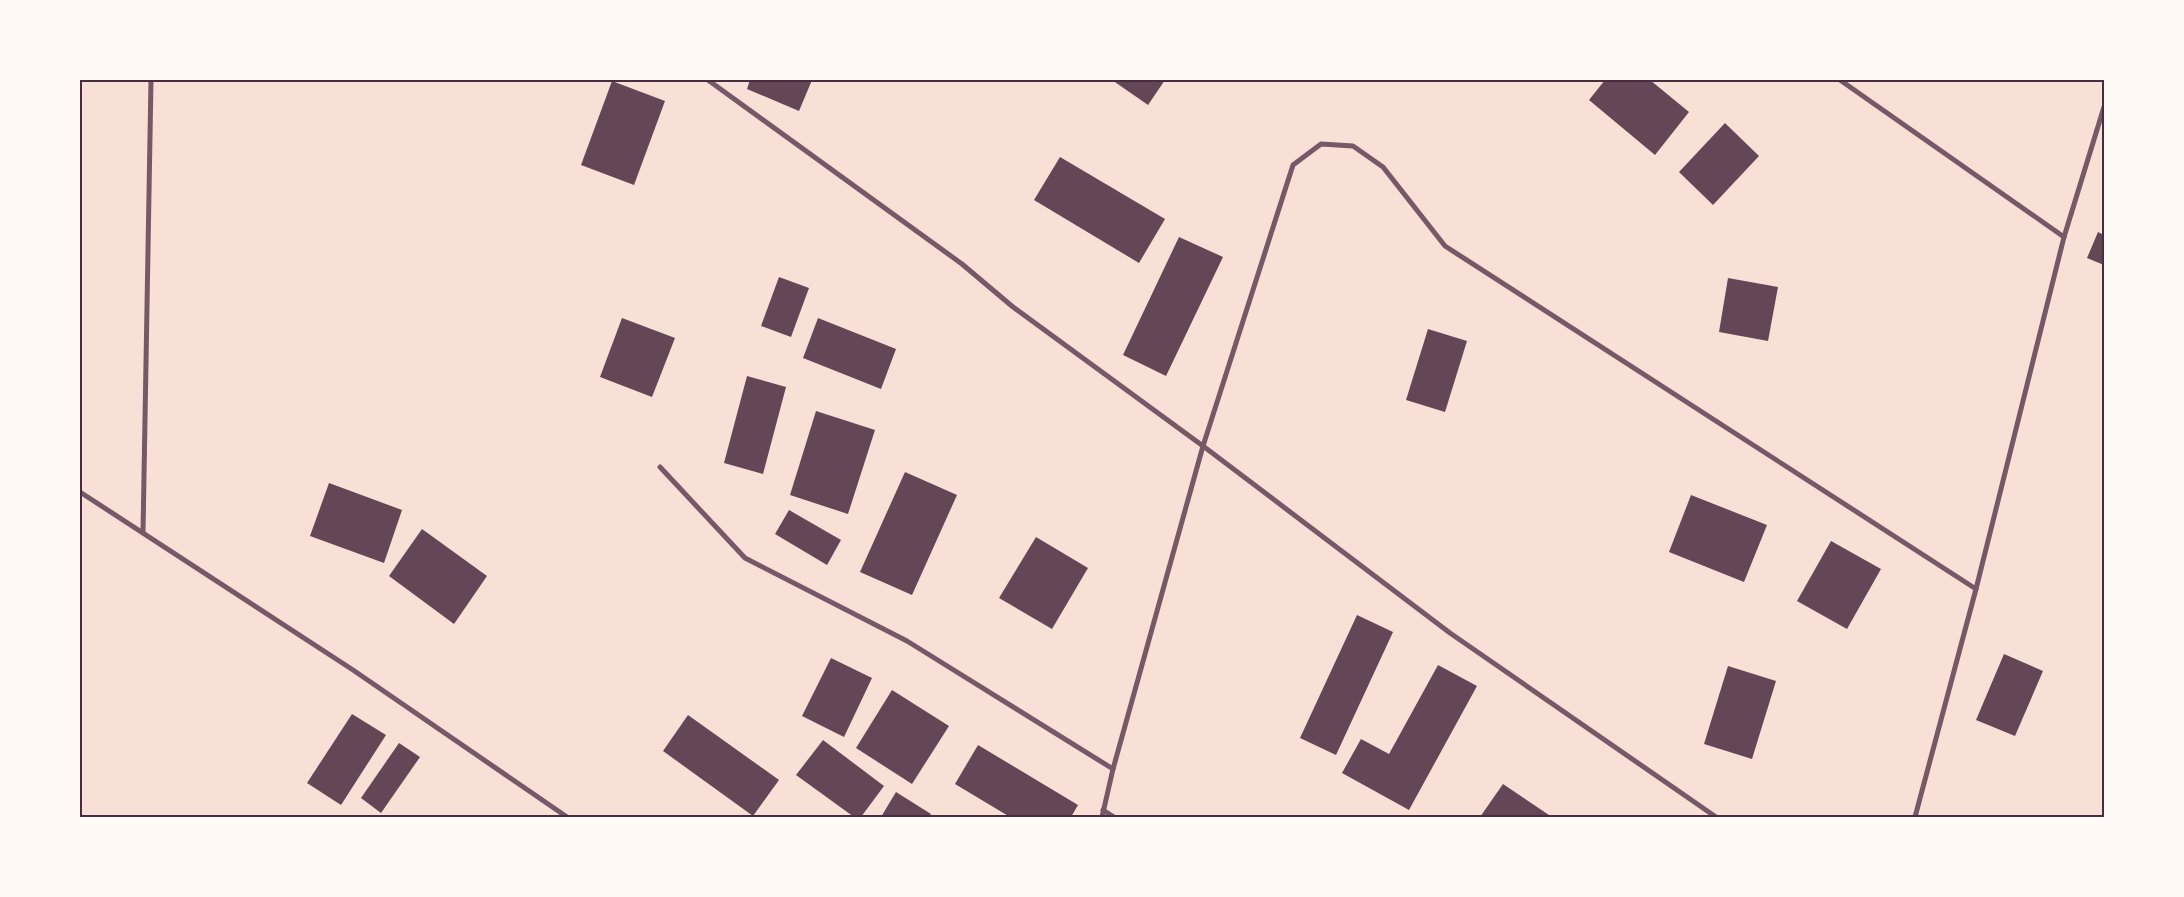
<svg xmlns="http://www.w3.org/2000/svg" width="2184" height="897" font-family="'Fira Sans',sans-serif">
<rect width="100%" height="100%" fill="#f7e1d7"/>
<g fill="#644757">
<path d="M750,80H812L799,111L747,89Z"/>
<path d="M1112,80H1165L1148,105Z"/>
<path d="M1605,80H1650L1689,112L1655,155L1589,100Z"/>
<path d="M612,81L665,101L634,185L581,165Z"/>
<path d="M1725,123L1759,156L1713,205L1679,172Z"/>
<path d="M1060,157L1165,219L1139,263L1034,200Z"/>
<path d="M2098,232L2104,235V265L2087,258Z"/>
<path d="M1179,237L1223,257L1166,376L1123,355Z"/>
<path d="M779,277L809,288L791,337L761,326Z"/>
<path d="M1728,278L1778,287L1768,341L1719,332Z"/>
<path d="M622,318L675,338L652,397L600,377Z"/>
<path d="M818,318L896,349L881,389L803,358Z"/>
<path d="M1428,329L1467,341L1445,412L1406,400Z"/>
<path d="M747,376L786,387L763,474L724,463Z"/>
<path d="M816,411L875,430L848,514L790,495Z"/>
<path d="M905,472L957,495L912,595L860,572Z"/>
<path d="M329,483L402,510L384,563L310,536Z"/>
<path d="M1691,495L1767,525L1744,582L1669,552Z"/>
<path d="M789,510L841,540L827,565L775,534Z"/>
<path d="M422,529L487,576L454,624L389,576Z"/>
<path d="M1036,537L1088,568L1052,629L999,598Z"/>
<path d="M1831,541L1881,569L1847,629L1797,601Z"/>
<path d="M1357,615L1393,632L1336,755L1300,738Z"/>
<path d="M2004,654L2043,671L2015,736L1976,720Z"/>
<path d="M831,658L872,678L844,737L802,716Z"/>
<path d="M1438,665L1477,686L1409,810L1342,773L1361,739L1389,754Z"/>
<path d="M1728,666L1776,681L1752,759L1704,744Z"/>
<path d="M892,690L949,726L912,784L856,748Z"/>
<path d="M352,714L386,735L341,805L307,783Z"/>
<path d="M688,715L779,780L753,816L663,751Z"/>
<path d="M823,740L884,786L861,817H854L796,775Z"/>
<path d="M399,743L420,757L381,813L361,798Z"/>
<path d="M978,745L1078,805L1071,817H1010L955,784Z"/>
<path d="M1503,784L1552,817H1480Z"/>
<path d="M896,792L931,814L929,817H881Z"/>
</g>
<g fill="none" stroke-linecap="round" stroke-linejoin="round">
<g stroke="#755966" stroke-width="5">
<path d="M708,80L962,264L1013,307L1203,446L1450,633L1716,817"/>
<path d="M1840,80L2064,237"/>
<path d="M660,467L745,558L907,641L1113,769"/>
<path d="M80,492L353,670L567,817"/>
<path d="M143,533L151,80"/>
<path d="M1103,810L1114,817"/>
<path d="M1102,817L1113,769L1203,446L1293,165L1321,144L1353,146L1383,167L1445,246L1976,589"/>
<path d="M1915,817L1976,589L2064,237L2104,107"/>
</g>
</g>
<rect width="2184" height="897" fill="none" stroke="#fffaf5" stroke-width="162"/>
<rect x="81" y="81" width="2022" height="735" fill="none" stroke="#4a2c40" stroke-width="2"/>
</svg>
